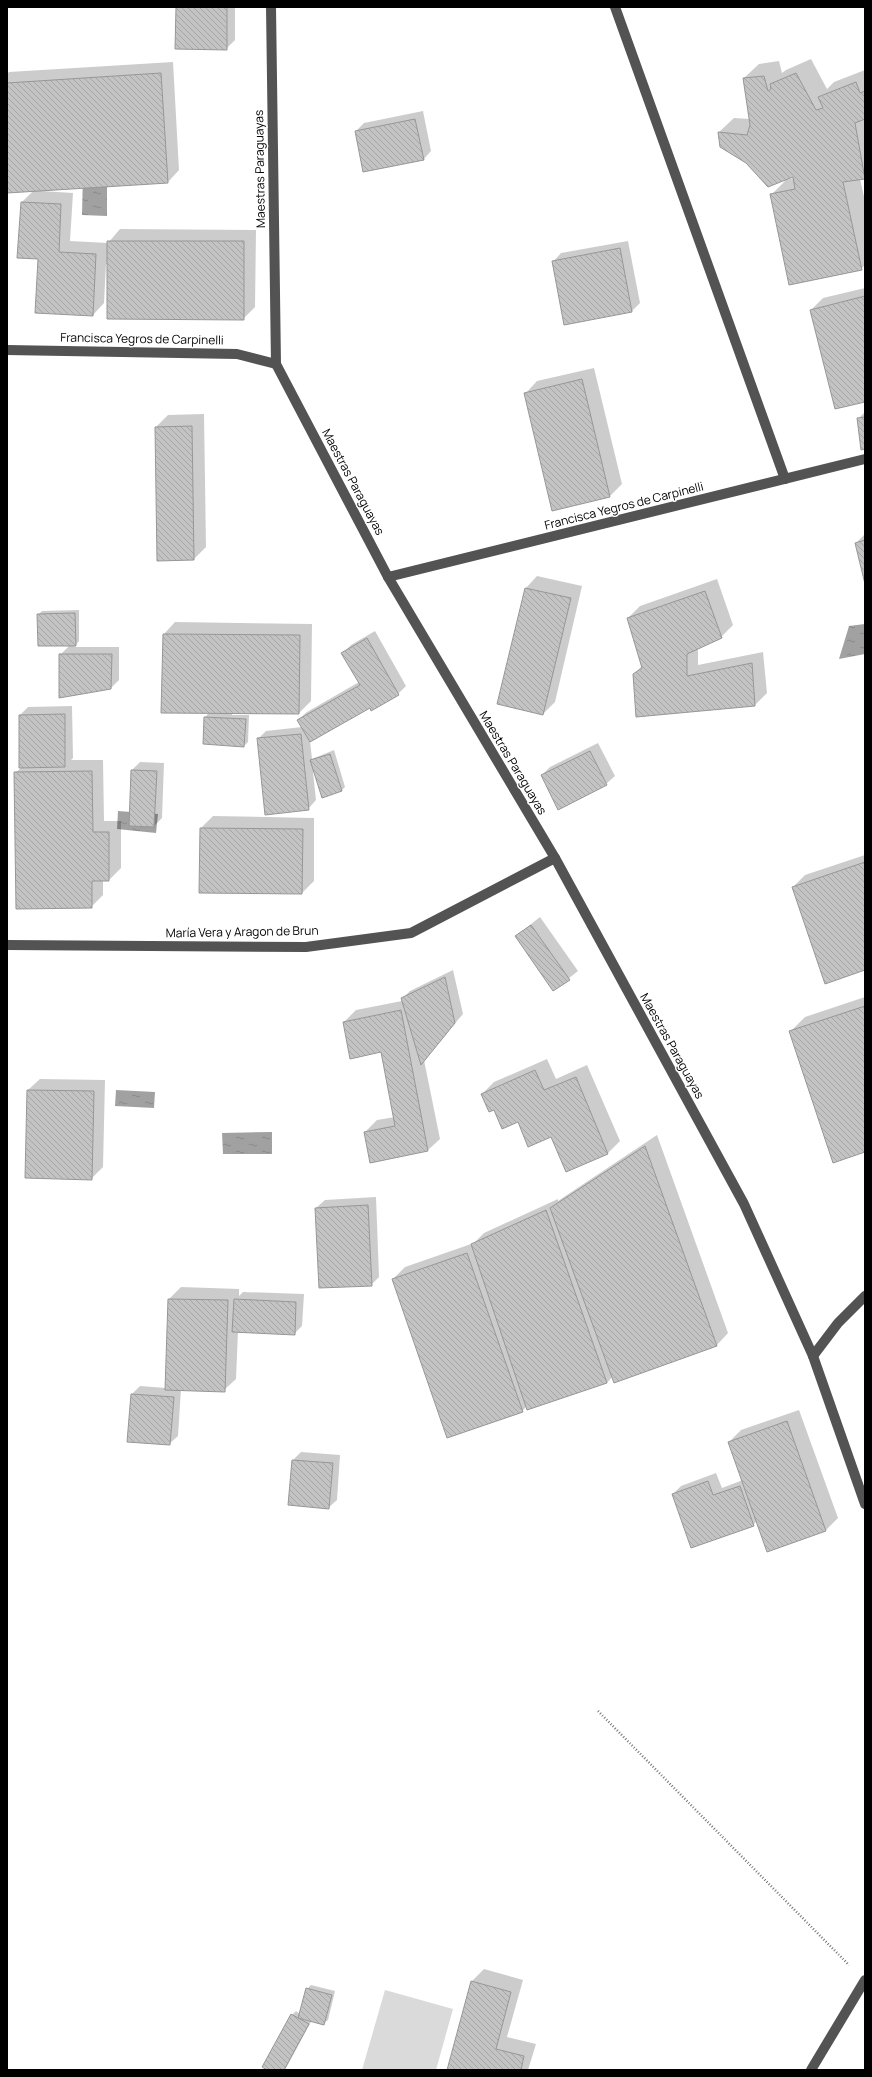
<svg xmlns="http://www.w3.org/2000/svg" width="872" height="2077" font-family="Manrope,sans-serif">
<defs>
<pattern id="water-ripples" width="26" height="14" patternUnits="userSpaceOnUse"><rect width="26" height="14" fill="#a1a1a1"/><path d="M2 4q2-2 4 0t4 0M15 11q2-2 4 0t4 0" fill="none" stroke="#898989"/></pattern>
<pattern id="building-back-hatch" width="6" height="6" patternUnits="userSpaceOnUse"><rect width="6" height="6" fill="#c3c3c3"/><path d="M-1 5l2 2M0 0l6 6M5-1l2 2" fill="none" stroke="#a6a6a6"/></pattern>
</defs>
<rect width="100%" height="100%" fill="#fff"/>
<path fill="#dadada" d="M385,1990L453,2009L436,2070H362Z"/>
<g fill="url(#water-ripples)">
<path d="M83,172L107,173V216L82,215Z"/>
<path d="M865,624V654L839,659L849,626Z"/>
<path d="M118,811L158,814L156,833L117,829Z"/>
<path d="M116,1090L155,1092L154,1108L115,1106Z"/>
<path d="M272,1132V1154H223L222,1133Z"/>
</g>
<g fill="#0003">
<path d="M177,7H235V40L226,49Z"/>
<path d="M811,59L827,89L834,82L865,70V178L860,179L865,201V265L861,269L771,195L786,180L794,178L793,176L719,132L734,118L750,119L744,78L759,64L779,61L782,73L786,70Z"/>
<path d="M173,62L179,170L168,182L41,191L73,193L70,241L108,243L120,229L256,230L255,307L243,319L106,264L104,303L93,315L39,258L22,202L34,190L7,192V74L9,72Z"/>
<path d="M423,111L431,151L423,160L356,131L364,123Z"/>
<path d="M628,241L640,303L632,311L553,262L561,253Z"/>
<path d="M865,288V401L811,310L823,298Z"/>
<path d="M594,368L622,484L610,496L526,393L537,381Z"/>
<path d="M865,412V448L858,419Z"/>
<path d="M204,414L206,547L194,559L158,560L156,427L168,415Z"/>
<path d="M865,534V579L856,543Z"/>
<path d="M537,576L582,586L555,702L543,714L526,588Z"/>
<path d="M717,579L733,625L721,637L698,647V665L763,652L767,693L755,705L634,674L642,666L628,618L640,606Z"/>
<path d="M79,610V641L74,647H119V680L111,688L60,655L70,645L38,615L42,611Z"/>
<path d="M175,622L312,624L311,701L299,713H232V715H249L248,742L244,746L205,717L210,712L164,634Z"/>
<path d="M375,631L406,686L398,694L370,707L310,741L312,759L334,750L345,787L341,791L313,772L316,800L308,809L258,739L266,731L302,727L298,720L307,712L359,682L343,653L351,645Z"/>
<path d="M72,706L73,758L71,760H103L104,821H121V868L109,880H103V895L91,907L15,773L22,767L20,715L28,707Z"/>
<path d="M598,743L615,776L606,784L542,775L550,767Z"/>
<path d="M140,762L164,763L162,818L154,826L132,770Z"/>
<path d="M213,816L314,818V881L302,893L201,828Z"/>
<path d="M865,855V969L793,887L805,875Z"/>
<path d="M540,917L578,971L554,990L516,936Z"/>
<path d="M453,970L463,1014L424,1060L440,1139L428,1150L371,1162L365,1132L377,1120L395,1117L382,1051L344,1022L356,1010L402,1001V999L410,991Z"/>
<path d="M865,997V1151L790,1032L805,1017Z"/>
<path d="M547,1059L556,1079L587,1065L620,1141L608,1153L566,1171L551,1136L494,1108L482,1094L494,1082Z"/>
<path d="M40,1079L105,1080L103,1167L91,1179L28,1090Z"/>
<path d="M657,1135L728,1333L717,1345L614,1382L612,1377L607,1383L527,1406L522,1411L393,1279L405,1267L474,1243L484,1233L558,1199V1201Z"/>
<path d="M376,1197L379,1277L371,1285L316,1208L325,1200Z"/>
<path d="M181,1287L239,1289V1296L243,1292L304,1294L302,1326L294,1334L238,1331L236,1379L224,1390L181,1389L178,1436L169,1444L132,1394L140,1386L166,1388L169,1299Z"/>
<path d="M799,1410L838,1518L826,1530L767,1551L757,1521L753,1525L673,1494L681,1486L716,1473L722,1488L743,1480L729,1442L741,1430Z"/>
<path d="M301,1452L340,1455L337,1500L328,1508L293,1460Z"/>
<path d="M484,1969L523,1980L507,2037L536,2044L528,2070H448L472,1981Z"/>
<path d="M311,1985L335,1991L328,2020L324,2023L312,2020L285,2070H269L292,2015L296,2011L300,2014L307,1989Z"/>
</g>
<g fill="url(#building-back-hatch)" stroke="#979797">
<path d="M176,7H227V50L175,49Z"/>
<path d="M161,73L168,183L7,193V83Z"/>
<path d="M796,73L816,110L823,108L818,97L856,82L860,93L865,91V119L855,123L865,179L843,182L862,270L789,285L770,194L795,189L793,177L768,187L746,163L720,147L718,132L747,135L750,125L743,78L764,76L768,91L771,89L770,84Z"/>
<path d="M415,119L424,160L363,172L355,131Z"/>
<path d="M21,202L61,204L59,252L96,254L93,316L35,313L38,259L17,258Z"/>
<path d="M107,241H244V320L107,319Z"/>
<path d="M620,248L632,312L564,325L552,261Z"/>
<path d="M865,296V402L835,409L810,310Z"/>
<path d="M582,379L610,497L552,511L524,393Z"/>
<path d="M865,417V449L861,450L857,418Z"/>
<path d="M192,426L194,560L157,561L155,427Z"/>
<path d="M865,540V584L855,543Z"/>
<path d="M525,588L571,598L543,715L497,704Z"/>
<path d="M705,591L722,638L687,654V676L752,663L755,706L636,717L633,674L642,668L627,618Z"/>
<path d="M75,613L76,646H38L37,614Z"/>
<path d="M163,634L300,635L299,714L161,713Z"/>
<path d="M367,638L399,695L371,711L370,708L310,742L297,720L360,685L341,653Z"/>
<path d="M59,654H112L111,689L59,698Z"/>
<path d="M65,714V767L19,768V715Z"/>
<path d="M204,717L246,719L244,747L203,744Z"/>
<path d="M301,734L309,810L265,815L257,738Z"/>
<path d="M590,751L607,785L558,810L541,775Z"/>
<path d="M330,754L342,791L322,798L310,760Z"/>
<path d="M131,770L157,771L154,827L129,826Z"/>
<path d="M92,771L93,832H109V881H92V908L16,909L14,772Z"/>
<path d="M200,828L303,829L302,894L199,893Z"/>
<path d="M865,862V970L825,984L792,887Z"/>
<path d="M531,925L570,980L553,991L515,936Z"/>
<path d="M445,977L455,1023L421,1065L401,998Z"/>
<path d="M865,1006V1152L833,1163L789,1031Z"/>
<path d="M401,1010L428,1151L370,1163L364,1132L395,1126L381,1052L350,1059L343,1022Z"/>
<path d="M535,1070L544,1090L576,1077L608,1154L566,1172L551,1137L528,1147L518,1122L502,1129L494,1110L489,1112L481,1094Z"/>
<path d="M27,1090L94,1091L92,1180L25,1178Z"/>
<path d="M645,1146L717,1346L614,1383L550,1208Z"/>
<path d="M368,1205L372,1286L319,1288L315,1208Z"/>
<path d="M546,1210L607,1383L527,1410L471,1244Z"/>
<path d="M467,1253L523,1412L447,1438L392,1279Z"/>
<path d="M168,1299L228,1300L225,1392L165,1390Z"/>
<path d="M234,1299L296,1302L295,1335L232,1332Z"/>
<path d="M131,1394L174,1397L170,1445L127,1442Z"/>
<path d="M787,1421L826,1531L767,1552L728,1442Z"/>
<path d="M292,1460L333,1463L329,1509L288,1505Z"/>
<path d="M708,1481L713,1495L740,1486L754,1526L691,1548L672,1494Z"/>
<path d="M471,1981L511,1992L496,2049L524,2056L521,2070H447Z"/>
<path d="M306,1988L332,1995L324,2025L298,2018Z"/>
<path d="M291,2014L309,2024L284,2070H267L262,2067Z"/>
</g>
<g fill="none" stroke-linecap="round" stroke-linejoin="round">
<path stroke="#757575" stroke-width="2.5" stroke-dasharray="1 2" stroke-linecap="butt" d="M598,1711L849,1965"/>
<g stroke="#535353" stroke-width="10">
<path d="M271,7L276,364L388,577L555,858L744,1204L813,1356L865,1504"/>
<path d="M615,7L785,479"/>
<path d="M7,350L237,354L276,364"/>
<path d="M388,577L865,459"/>
<path d="M7,945L306,947L411,933L555,858"/>
<path d="M813,1356L838,1323L865,1296"/>
<path d="M811,2070L865,1980"/>
</g>
</g>
<g text-anchor="middle" stroke-width="3" stroke-linejoin="round" paint-order="stroke">
<g font-size="12" fill="#000" stroke="#fff">
<text transform="translate(260 169) rotate(-91)" y="4">Maestras Paraguayas</text>
<text transform="translate(142 339) rotate(1)" y="4">Francisca Yegros de Carpinelli</text>
<text transform="translate(353 482) rotate(62)" y="4">Maestras Paraguayas</text>
<text transform="translate(624 506) rotate(-14)" y="4">Francisca Yegros de Carpinelli</text>
<text transform="translate(513 763) rotate(59)" y="4">Maestras Paraguayas</text>
<text transform="translate(242 932) rotate(-1)" y="4">María Vera y Aragon de Brun</text>
<text transform="translate(672 1046) rotate(61)" y="4">Maestras Paraguayas</text>
</g>
</g>
<rect width="872" height="2077" fill="none" stroke="#000000" stroke-width="16"/>
</svg>
